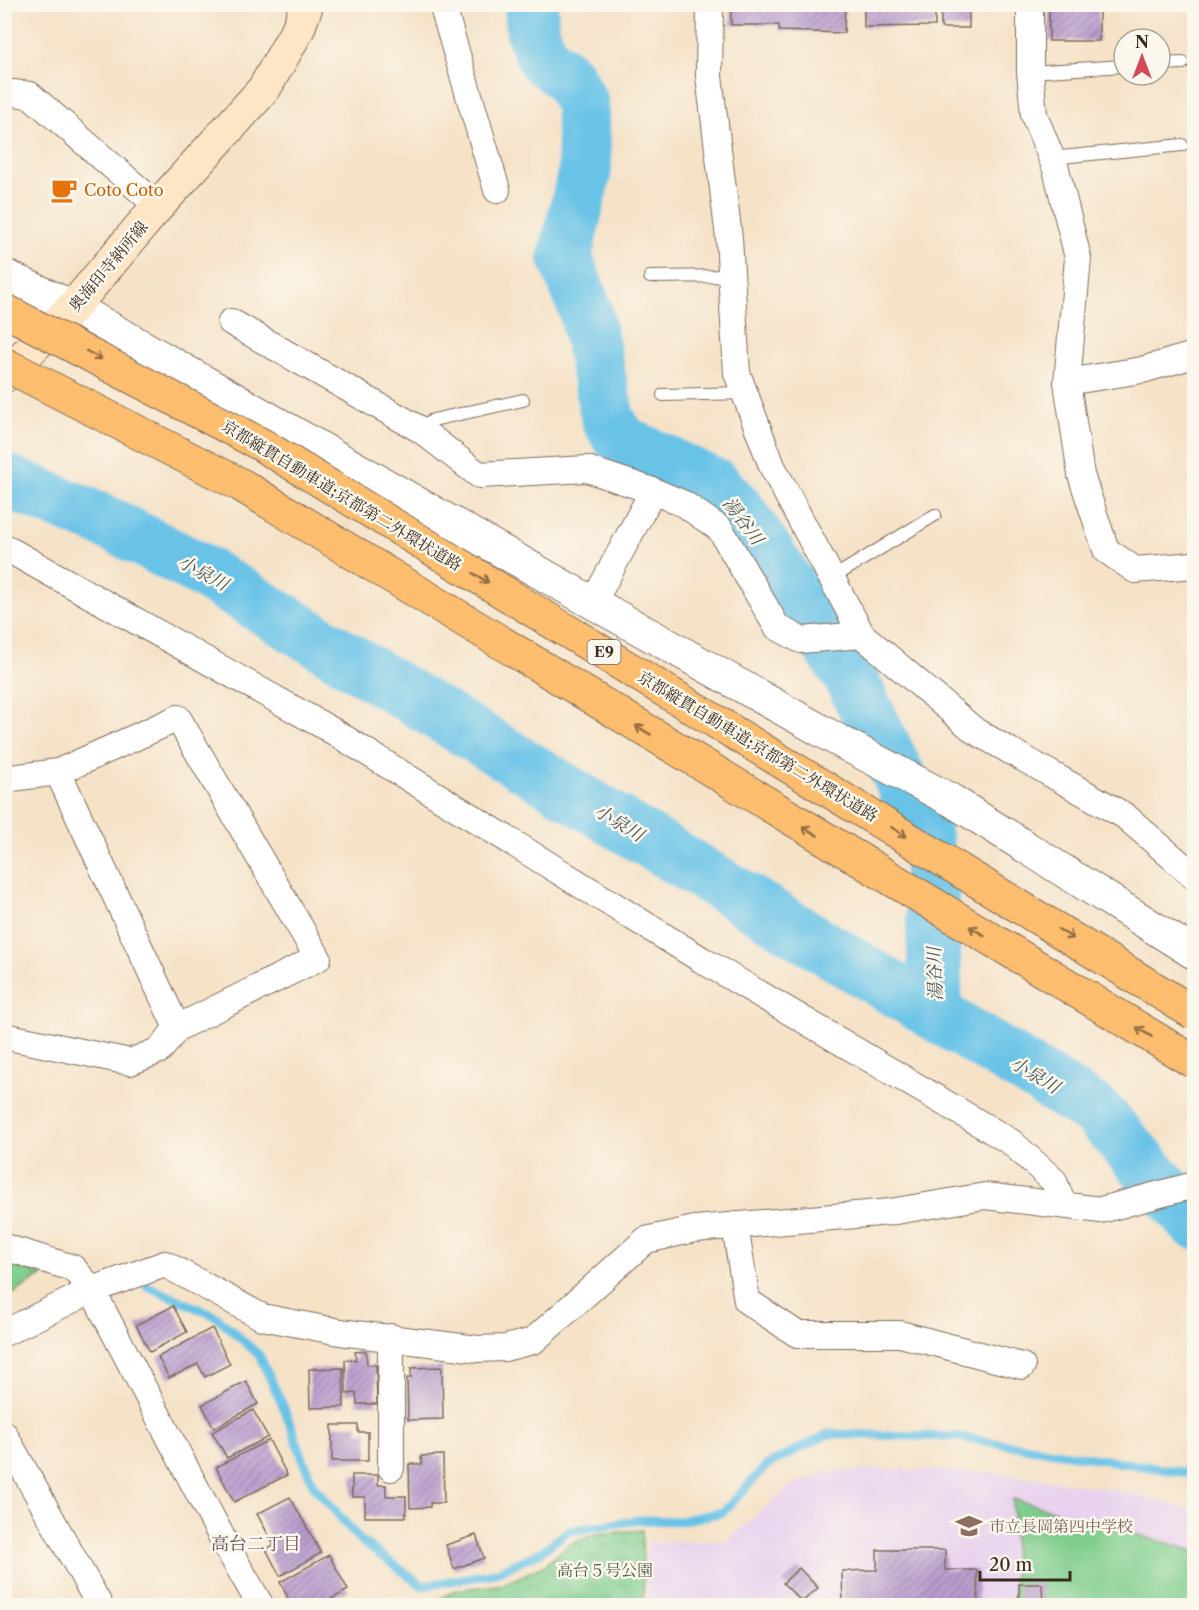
<svg xmlns="http://www.w3.org/2000/svg" width="1199" height="1610" font-family="'Libre Caslon Text','Noto Serif JP',serif">
<defs>
<pattern id="park-crowns" width="20" height="18" patternUnits="userSpaceOnUse" patternTransform="scale(1.5)"><rect width="20" height="18" fill="#80ce8e"/><path d="M2 6a3 3 0 1 1 6 0M12 15a3 3 0 1 1 6 0" fill="none" stroke="#6aa773"/></pattern>
<pattern id="building-hatch" width="6" height="6" patternUnits="userSpaceOnUse" patternTransform="scale(1.5)"><rect width="6" height="6" fill="#b89bce"/><path d="M-1 1l2-2M0 6l6-6M5 7l2-2" fill="none" stroke="#977fa7"/></pattern>
</defs>
<rect width="100%" height="100%" fill="#fbf7ec"/>
<filter id="ink" filterUnits="userSpaceOnUse"><feTurbulence type="fractalNoise" baseFrequency=".0167" numOctaves="2"/><feDisplacementMap in="SourceGraphic" scale="12" xChannelSelector="R" yChannelSelector="G"/><feConvolveMatrix kernelMatrix="1 2 1 2 8 2 1 2 1" color-interpolation-filters="sRGB"/></filter>
<filter id="wash" filterUnits="userSpaceOnUse"><feTurbulence type="fractalNoise" baseFrequency=".008" numOctaves="4" result="noise"/><feDisplacementMap in="SourceGraphic" scale="24" xChannelSelector="R" yChannelSelector="G"/><feGaussianBlur stdDeviation="1.35" result="paint"/><feColorMatrix in="noise" values="0 0 0 0 0 0 0 0 0 0 0 0 0 0 0 0 0 1.4 0 .05"/><feComposite in="paint" operator="in"/></filter>
<g filter="url(#wash)">
<rect width="100%" height="100%" fill="#f5e2c7"/>
<path fill="#e8d2ee" d="M889,1469L1000,1473L1116,1490L1194,1510V1605H648L647,1542L726,1541L793,1484L829,1472Z"/>
<g fill="url(#park-crowns)" stroke="#5e7c56" stroke-width="1.5">
<path d="M5,1263L43,1275L5,1299Z"/>
<path d="M642,1530L644,1605H427L456,1590L504,1584L545,1565L569,1544L597,1534Z"/>
</g>
<path fill="#80ce8e" stroke="#5e7c56" stroke-width="1.5" d="M1013,1499L1194,1551V1605H1014Z"/>
<g fill="none" stroke-linecap="round" stroke-linejoin="round">
<path stroke="#69c3e7" stroke-width="9" d="M147,1286L217,1317L259,1355L284,1408L313,1485L360,1540L423,1586L495,1573L541,1552L568,1531L639,1520L680,1521L723,1512L767,1465L828,1434L959,1437L1194,1474"/>
<g stroke="#69c3e7" stroke-width="54">
<path d="M531,4L533,33L543,58L569,79L582,104L585,170L565,257L585,309L608,419L621,441L716,486L740,512L849,675L922,823L931,866L936,1014"/>
<path d="M4,480L104,521L199,569L1097,1112L1194,1222"/>
</g>
</g>
<g id="blocks">
<g fill="url(#building-hatch)">
<path d="M731,4H845L844,33L779,31V25H731Z"/>
<path d="M864,4H935V26L864,27Z"/>
<rect x="941" y="4" width="28" height="24"/>
<rect x="1049" y="4" width="50" height="37"/>
<path d="M173,1306L187,1332L150,1352L136,1325Z"/>
<path d="M212,1328L230,1364L205,1377L198,1364L169,1378L158,1357Z"/>
<path d="M366,1351L367,1365H376L377,1404H357L356,1393L346,1394L345,1360H356L355,1352Z"/>
<path d="M442,1367L443,1419L408,1420L407,1378H411V1368Z"/>
<path d="M343,1368L344,1407L310,1408L309,1369Z"/>
<path d="M246,1381L258,1404L214,1428L202,1405Z"/>
<path d="M253,1410L268,1437L227,1458L212,1432Z"/>
<path d="M332,1425H358V1432H368V1461H332Z"/>
<path d="M269,1440L287,1475L234,1502L216,1467Z"/>
<path d="M443,1455L444,1503H430V1507L410,1508L409,1464H422L421,1456Z"/>
<path d="M352,1475H378V1485H386V1496H406V1517H365V1497H352Z"/>
<path d="M290,1497L321,1553L280,1576L266,1549L274,1545L257,1514Z"/>
<path d="M476,1535L484,1558L454,1569L446,1545Z"/>
<path d="M877,1550H945V1570H977L978,1606H843L842,1571L877,1570Z"/>
<path d="M329,1555L348,1590L319,1606H292L280,1582Z"/>
<path d="M799,1568L818,1588L802,1602L783,1583Z"/>
<path d="M1019,1584H1042L1043,1606H1019Z"/>
</g>
</g>
</g>
<g filter="url(#ink)">
<use href="#blocks" fill-opacity="0" stroke="#7c6a59" stroke-width="1.5"/>
<g fill="none" stroke-linecap="round" stroke-linejoin="round">
<g stroke="#7c6a59" stroke-width="14">
<g id="service">
<path d="M1160,64L1183,63"/>
<path d="M1030,72L1124,66"/>
<path d="M1051,158L1182,145"/>
<path d="M650,277L731,276"/>
<path d="M663,395L745,393"/>
<path d="M421,430L433,420L523,400"/>
<path d="M832,578L935,515"/>
</g>
</g>
<g stroke="#7c6a59" stroke-width="28">
<g id="minor">
<path d="M442,4L497,190"/>
<path d="M710,4L709,76L729,238L737,373L772,466L862,635L975,731L1125,816L1194,876"/>
<path d="M1030,4V72L1034,115L1056,169L1078,258L1067,382L1081,475L1106,550L1135,570L1194,565"/>
<path d="M4,92L30,95L158,206"/>
<path d="M231,322L421,430L479,475L587,469L653,491"/>
<path d="M1067,382L1142,370L1194,355"/>
<path d="M4,547L331,730L702,960L1011,1142L1054,1181L1063,1205"/>
<path d="M593,603L653,491L684,504L720,529L777,627L801,640L862,635"/>
<path d="M4,779L58,772L178,718L318,958L177,1028"/>
<path d="M4,1036L130,1062L160,1050L177,1028L58,772"/>
<path d="M735,1225L747,1301L797,1334H900L1022,1366"/>
<path d="M4,1247L73,1268L92,1290L228,1549L261,1606"/>
<path d="M4,1333L92,1290L165,1264L262,1317L340,1332L478,1349L505,1348L533,1341L646,1240L695,1229L890,1212L985,1196L1101,1210L1194,1185"/>
<path d="M391,1337V1468"/>
<path d="M4,1434L100,1606"/>
</g>
</g>
<g stroke="#7c6a59" stroke-width="34">
<path id="tertiary" d="M4,275L73,307L593,603L843,743L951,800L1194,953"/>
</g>
<g stroke="#7c6a59" stroke-width="35">
<path id="secondary" d="M4,376L73,307L158,206L264,89L298,29L307,4"/>
</g>
<use href="#service" stroke="#fff" stroke-width="12"/>
<use href="#minor" stroke="#fff" stroke-width="26"/>
<use href="#tertiary" stroke="#fff" stroke-width="32"/>
<use href="#secondary" stroke="#fee5c5" stroke-width="33"/>
<g stroke="#7c6a59" stroke-width="35" stroke-linecap="butt">
<g id="motorway-bridge">
<path d="M4,310L262,445L1194,1013"/>
<path d="M4,364L241,485L1194,1062"/>
</g>
</g>
<use href="#motorway-bridge" stroke="#fcbd6e" stroke-width="33"/>
</g>
<defs><path id="oneway-shaft" d="M-6 0H5M1.5-3L5.5 0L1.5 3" fill="none" stroke-width="1.6" stroke-linecap="round" stroke-linejoin="round" transform="scale(1.5)"/></defs>
<g stroke="#926c42">
<use href="#oneway-shaft" transform="translate(94 355) rotate(28)"/>
<use href="#oneway-shaft" transform="translate(481 578) rotate(31)"/>
<use href="#oneway-shaft" transform="translate(643 730) rotate(-149)"/>
<use href="#oneway-shaft" transform="translate(810 831) rotate(-149)"/>
<use href="#oneway-shaft" transform="translate(899 832) rotate(32)"/>
<use href="#oneway-shaft" transform="translate(977 931) rotate(-149)"/>
<use href="#oneway-shaft" transform="translate(1066 934) rotate(32)"/>
<use href="#oneway-shaft" transform="translate(1144 1032) rotate(-149)"/>
</g>
</g>
<defs>
<g id="cafe-bare" transform="scale(2.07)"><path d="M-5.5-4.5H6V0H3Q3 3.5 0 3.5H-2.5Q-5.5 3.5-5.5 0ZM3-3.2v2h1.7v-2ZM-6 4.5H4V6H-6Z" fill="#e8710a" stroke="#fbf7ec" stroke-width="2.5" paint-order="stroke"/></g>
<g id="school-bare" transform="scale(2.07)"><path d="M0-5L7-2L0 1L-7-2ZM-4 1L0 2.5L4 1V4Q0 6-4 4Z" fill="#8d6e63" stroke="#fbf7ec" stroke-width="2.5" paint-order="stroke"/></g>
</defs>
<g fill-rule="evenodd">
<use href="#cafe-bare" x="64" y="190"/>
<use href="#school-bare" x="969" y="1526"/>
</g>
<g text-anchor="middle" stroke-width="5" stroke-linejoin="round" paint-order="stroke">
<rect fill="#fbf7ec" stroke="#75685c" stroke-width="1.5" x="587.5" y="640" width="33" height="24" rx="4.5"/>
<g font-size="15" font-weight="bold" fill="#3b2a1e">
<text x="604" y="657">E9</text>
</g>
<g font-size="16" fill="#c56008" stroke="#fbf7ec" text-anchor="start">
<text x="84" y="196">Coto Coto</text>
</g>
<g font-size="16" fill="#3b2a1e" stroke="#fbf7ec">
<text transform="translate(108 266) rotate(-50)" y="6">奥海印寺納所線</text>
<text transform="translate(342 495) rotate(31)" y="6">京都縦貫自動車道;京都第二外環状道路</text>
<text transform="translate(758 746) rotate(31)" y="6">京都縦貫自動車道;京都第二外環状道路</text>
</g>
<g font-size="16" fill="#785e54" stroke="#fbf7ec" text-anchor="start">
<text x="989" y="1532">市立長岡第四中学校</text>
</g>
<g font-size="16" fill="#505b40" stroke="#fbf7ec">
<text x="605" y="1576">高台５号公園</text>
</g>
<g font-size="18" font-style="italic" fill="#49585a" stroke="#fbf7ec">
<text transform="translate(743 521) rotate(53)" y="6">湯谷川</text>
<text transform="translate(203 573) rotate(29)" y="6">小泉川</text>
<text transform="translate(619 823) rotate(31)" y="6">小泉川</text>
<text transform="translate(935 974) rotate(-92)" y="6">湯谷川</text>
<text transform="translate(1035 1075) rotate(31)" y="6">小泉川</text>
</g>
<g font-size="18" fill="#67525c" stroke="#fbf7ec">
<text x="256" y="1550">高台二丁目</text>
</g>
</g>
<rect width="1199" height="1610" fill="none" stroke="#fbf7ec" stroke-width="24"/>
<g transform="translate(1142 57)"><circle r="28" fill="#fbf7ec" stroke="#aea59a" stroke-width="1.5"/>
<path d="M0-4.5L10 22L0 15L-10 22Z" fill="#d1495b"/>
<text y="-9" font-size="16" font-weight="bold" text-anchor="middle" fill="#3b2a1e">N</text>
</g>
<path d="M980 1571v9h90v-9" fill="none" stroke="#3b2a1e" stroke-width="3"/>
<text x="989" y="1571" font-size="18" fill="#3b2a1e" stroke="#fbf7ec" stroke-width="4.5" paint-order="stroke">20 m</text>
</svg>
